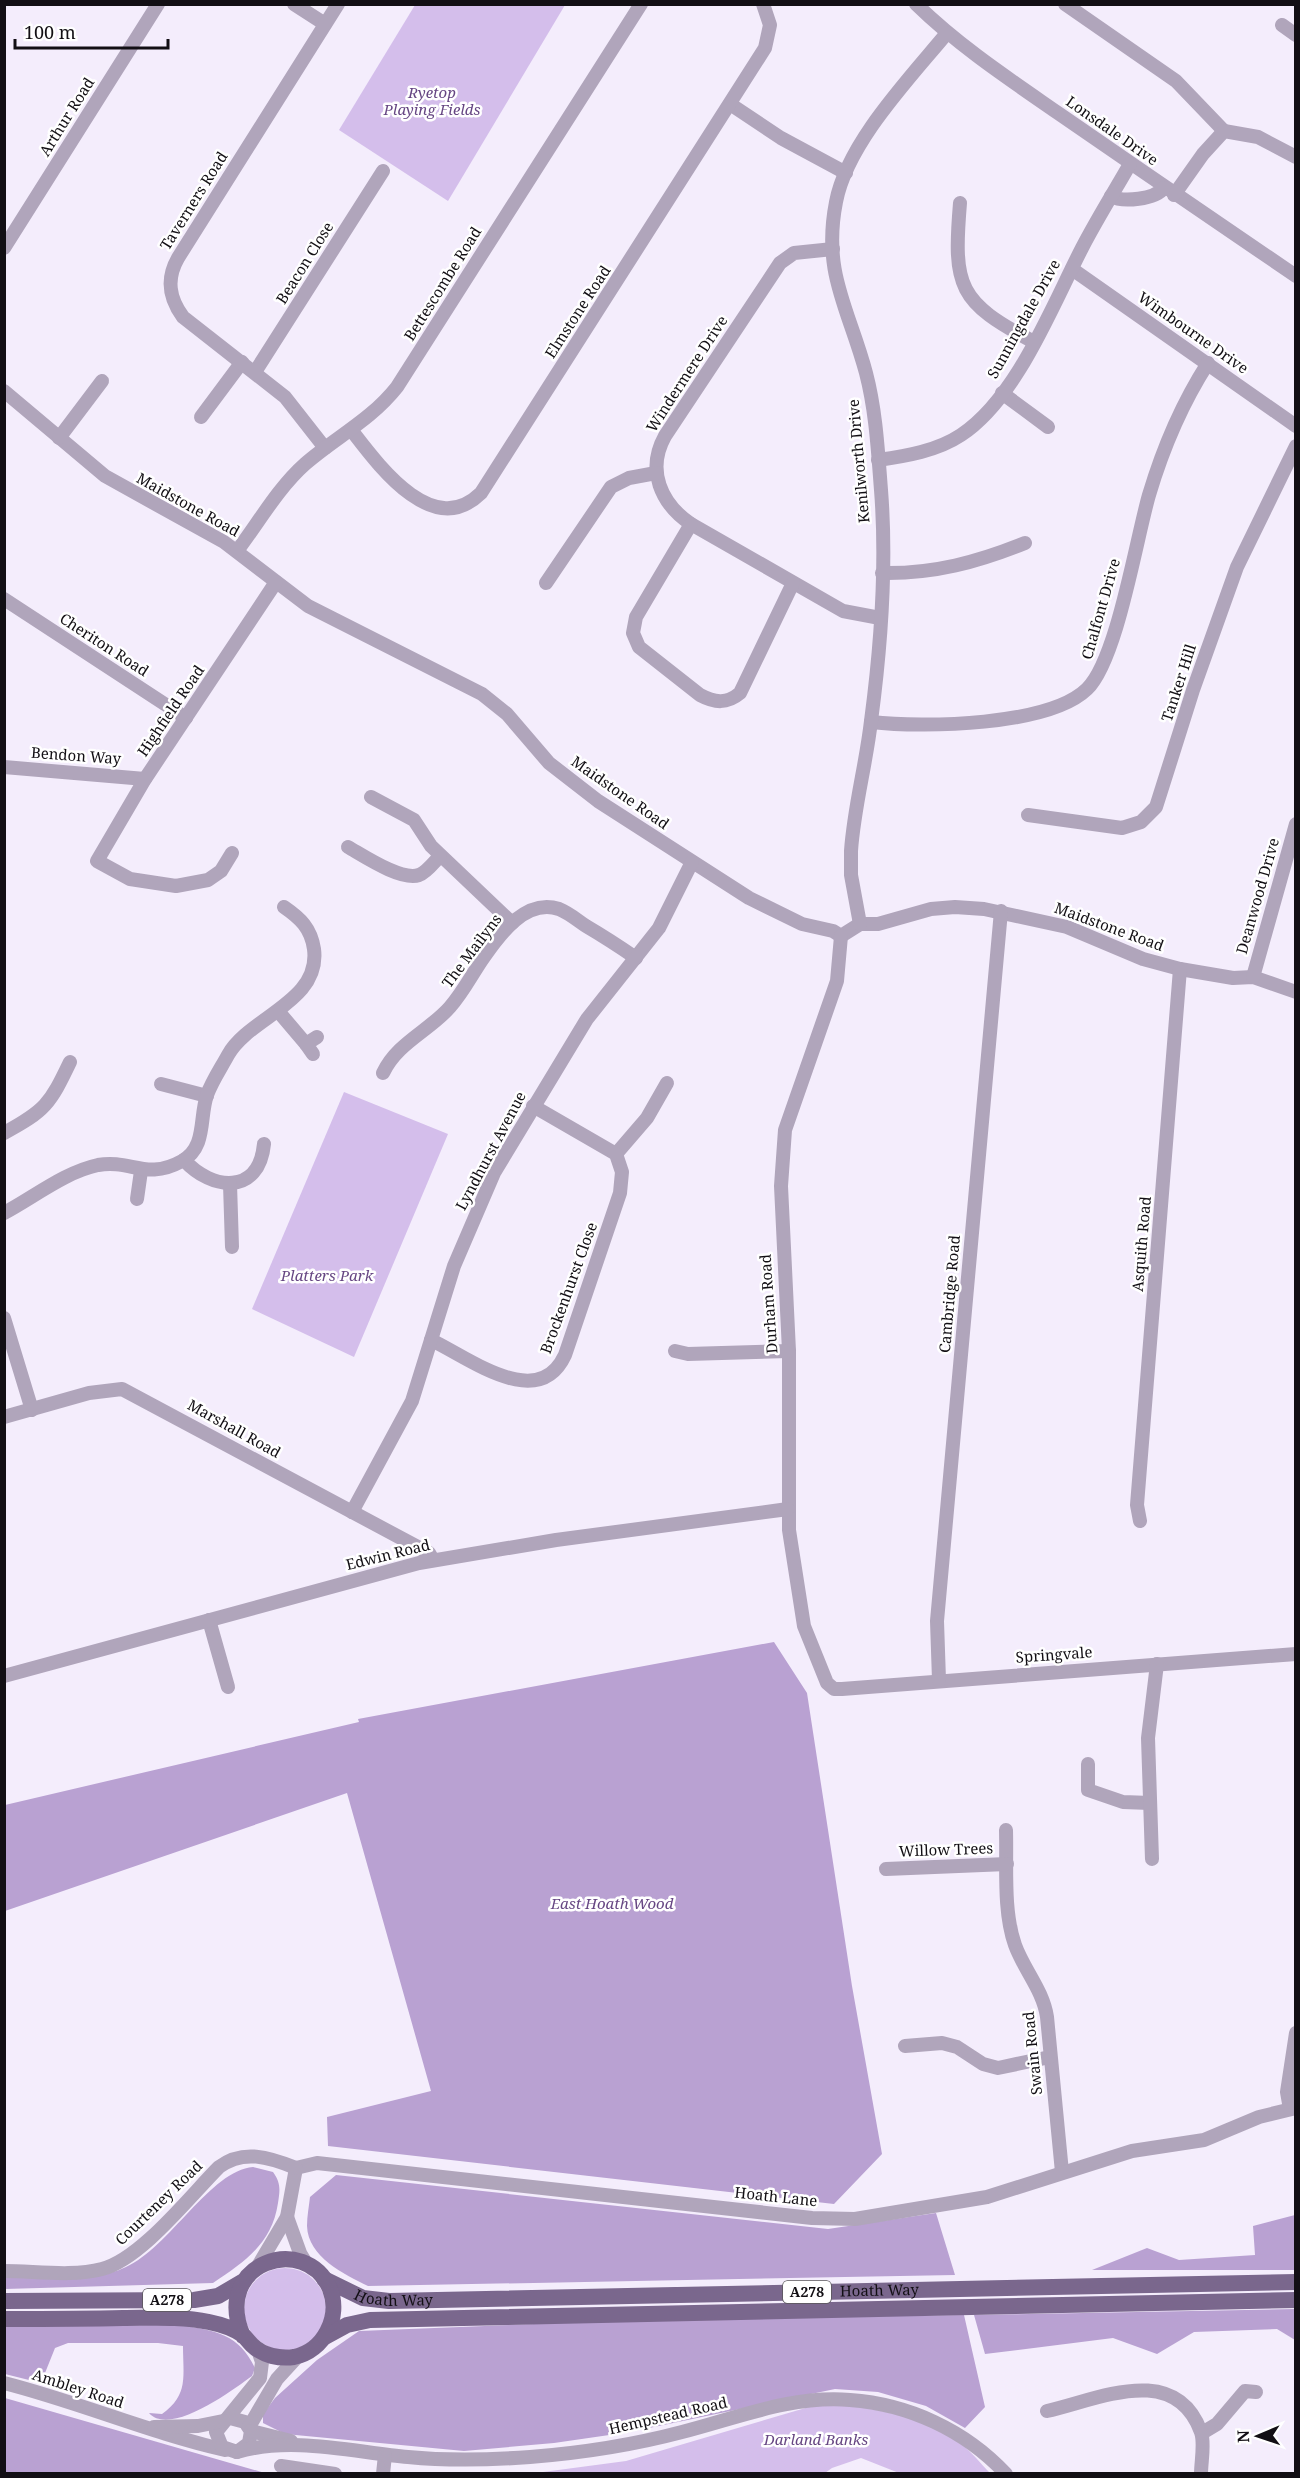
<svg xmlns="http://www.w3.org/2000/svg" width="1300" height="2478" font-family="'Noto Serif',serif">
<rect width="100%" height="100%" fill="#f4edfc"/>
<g fill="#d4beeb">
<path d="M415,5H565L448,201L339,130Z"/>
<path d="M344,1092L448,1134L354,1357L252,1309Z"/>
<circle cx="285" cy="2309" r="41"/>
<path d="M819,2404C869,2406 919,2414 961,2444C971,2451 981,2464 990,2473H899L861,2458L832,2468L825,2473L528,2474L626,2461Z"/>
</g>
<g fill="#b9a1d2">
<path d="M774,1642L807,1693L852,1986L882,2154L834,2204L328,2146L327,2117L431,2091L347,1793L5,1911V1805L359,1722L358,1719Z"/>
<path d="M253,2167L273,2172C281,2183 280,2190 278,2203C272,2243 246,2261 213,2283L5,2289L4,2277C44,2277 90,2284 126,2267C169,2248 211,2170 253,2167Z"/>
<path d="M336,2175L828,2229L936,2213L955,2275L368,2286C344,2274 308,2257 307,2226C307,2216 309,2206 310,2197Z"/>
<path d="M1295,2215V2270H1092L1147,2248L1179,2260L1255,2255L1253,2226Z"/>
<path d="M1295,2309V2340L1277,2329L1194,2332L1157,2354L1113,2338L985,2354L974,2315Z"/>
<path d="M964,2315L985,2407L965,2428L926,2406L878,2392L835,2389L630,2432L554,2443L464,2451L285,2434L263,2423V2414L275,2398L317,2360L359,2331L662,2319Z"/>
<path d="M181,2325C216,2331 239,2334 255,2368L252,2376C233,2390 170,2437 149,2413L162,2414C189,2395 183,2376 183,2346L158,2343H68L55,2348L41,2383L5,2374L4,2326Z"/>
<path d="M5,2398L265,2473H5Z"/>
</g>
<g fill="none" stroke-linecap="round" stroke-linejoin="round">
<g stroke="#b0a5bb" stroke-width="14">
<path d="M294,4L325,24"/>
<path d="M916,4C959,46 1009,79 1058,113C1137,168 1216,221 1296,276"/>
<path d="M1065,4L1176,81L1224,131"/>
<path d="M1282,25L1296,35"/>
<path d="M730,104L781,138L846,173"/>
<path d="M1174,195L1203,154L1224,131L1258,137L1296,157"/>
<path d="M1111,196C1123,203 1155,199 1164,188"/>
<path d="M960,203C953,287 958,302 1034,342"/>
<path d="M4,248L158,4"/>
<path d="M833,249L794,253L780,263L665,436C646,470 661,504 691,524L843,611L880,618"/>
<path d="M1072,269L1296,426"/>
<path d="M255,372L383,171"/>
<path d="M4,391L105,476L224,542L308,606L482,694L507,714L549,763L598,801L749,898L802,924L833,931L841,936L860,924H878L931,909L955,907L984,909L1067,927L1143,959L1180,969L1233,978L1253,977L1296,992"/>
<path d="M1002,393L1048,427"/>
<path d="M201,417L242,362"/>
<path d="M352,431C379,466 433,540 481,493L765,48L770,25L763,4"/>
<path d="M59,438L102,381"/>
<path d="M325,448L285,397L183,317C169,298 166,279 178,258L338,4"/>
<path d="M878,460C906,456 937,451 961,435C1017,398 1052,306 1082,248C1097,219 1114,192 1130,164"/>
<path d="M691,524L636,617L633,633L639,647L700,695C715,703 727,704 740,693L793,583"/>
<path d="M237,551C259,522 278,488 305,464C336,437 371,420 397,387L641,4"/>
<path d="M882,573C934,574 978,562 1025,543"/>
<path d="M546,583L611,487L629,478L656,473"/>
<path d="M4,599L186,718"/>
<path d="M871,722C923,728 1049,726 1087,689C1117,660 1136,540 1149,495C1163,448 1181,405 1208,363"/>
<path d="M4,767L145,779"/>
<path d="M371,797L414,820L431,846L512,923"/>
<path d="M1028,815L1122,828L1141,822L1156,807L1193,690L1237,567L1296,446"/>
<path d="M348,847C364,856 401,881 419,875C427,872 434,862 440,856"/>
<path d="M232,853L221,871L208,880L176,886L130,879L97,861L145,779L276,582"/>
<path d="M860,924L851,875V851C854,807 866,765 871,721C881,646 887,566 881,490C878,452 876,411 866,373C849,309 822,273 836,202C847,143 910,78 947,33"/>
<path d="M841,936L837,981L785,1130L781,1186L789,1351V1530L804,1626L827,1683L834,1689H842L1296,1654"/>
<path d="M1253,977L1296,824"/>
<path d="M278,1011L306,1044"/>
<path d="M313,1054L306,1044L317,1037"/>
<path d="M383,1073C397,1043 429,1031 450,1007C464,991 472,974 484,957C500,934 526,898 559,909C569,913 577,920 586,926C603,936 620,947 636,958"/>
<path d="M161,1084L207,1096"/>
<path d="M4,1133C45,1111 50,1104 70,1062"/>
<path d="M616,1154L647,1118L667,1083"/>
<path d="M184,1160C212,1191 259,1195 264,1144"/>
<path d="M230,1184L232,1247"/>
<path d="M137,1199L141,1171"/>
<path d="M4,1213C34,1197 65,1172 98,1165C131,1159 146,1181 182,1161C207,1147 199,1118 207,1095C212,1081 221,1068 228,1055C249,1017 321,1002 314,949C311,928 300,918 284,907"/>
<path d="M4,1318L32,1410"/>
<path d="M431,1340C468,1357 538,1413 565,1355L620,1193L622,1172L616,1154L533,1106"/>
<path d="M675,1351L688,1354L789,1351"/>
<path d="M4,1417L89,1393L122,1389L429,1553L433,1560"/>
<path d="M352,1512L412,1401L454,1266L494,1173L587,1019L659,928L692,862"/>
<path d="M1140,1521L1137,1505L1180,969"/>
<path d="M209,1620L228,1687"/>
<path d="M4,1676L419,1563L556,1540L788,1509"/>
<path d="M939,1680L937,1621L1001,911"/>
<path d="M1088,1764V1790L1123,1802L1150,1803"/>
<path d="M1006,1830C1007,1867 1003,1911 1015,1945C1024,1970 1043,1990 1047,2017L1062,2172"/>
<path d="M1152,1859L1148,1738L1157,1664"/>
<path d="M886,1869L1007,1864"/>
<path d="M905,2046L942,2043L957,2047L983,2064L998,2068L1050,2057"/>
<path d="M1290,2109L1287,2092L1296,2033"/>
<path d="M296,2168L317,2163L812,2218L855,2219L987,2197L1132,2151L1204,2140L1259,2117L1296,2108"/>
<path d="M287,2217L300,2253L306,2263"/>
<path d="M258,2266L287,2217L296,2168"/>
<path d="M4,2271C35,2271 72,2277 102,2269C141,2259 190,2196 219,2167C243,2149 269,2157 296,2168"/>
<path d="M4,2383C79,2402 150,2433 225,2450"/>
<path d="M1047,2411C1097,2400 1175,2361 1201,2432C1205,2443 1201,2462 1201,2474"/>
<path d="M230,2418L245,2422L251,2431L249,2443L237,2452L222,2447L216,2432L260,2378L262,2362L258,2350"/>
<path d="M154,2427L198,2426L223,2421"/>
<path d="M249,2427L277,2379L298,2356"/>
<path d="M251,2431L291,2441"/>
<path d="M1202,2433L1217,2424L1245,2391L1256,2392"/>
<path d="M237,2452C291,2436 353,2452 408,2457C449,2461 489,2460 530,2457C581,2453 633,2445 682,2432C737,2418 792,2395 850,2400C908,2404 965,2430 1006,2474"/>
<path d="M281,2466L335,2474"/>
<path d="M383,2474L385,2455"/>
</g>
<g stroke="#7a678d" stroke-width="16">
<path id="s1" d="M324,2279L363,2298L389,2301L1296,2282"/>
<path d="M4,2301L194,2300L218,2296L242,2282"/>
<path d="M4,2319C44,2319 83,2319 123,2318C151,2318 181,2316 209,2322C219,2324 234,2329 243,2335C246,2338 249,2342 252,2345C263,2356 280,2359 294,2357C324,2351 341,2317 330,2289C306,2232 211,2262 243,2336"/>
<path d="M325,2337L347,2325L370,2320L1296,2300"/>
</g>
</g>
<g text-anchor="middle" stroke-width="5" stroke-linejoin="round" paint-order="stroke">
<g fill="#fff" stroke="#59575a" stroke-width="1.5">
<rect x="783" y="2281" width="48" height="22" rx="4.5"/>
<rect x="143" y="2289" width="48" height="22" rx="4.5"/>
</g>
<g font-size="14" font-weight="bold" fill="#120f14">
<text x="807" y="2297">A278</text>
<text x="167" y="2305">A278</text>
</g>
<g font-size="15" font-style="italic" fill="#664683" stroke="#fff">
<text x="432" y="98">Ryetop<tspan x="432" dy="17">Playing Fields</tspan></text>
<text x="327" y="1281">Platters Park</text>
<text x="612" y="1909">East Hoath Wood</text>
<text x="816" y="2445">Darland Banks</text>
</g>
<g font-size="15" fill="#120f14" stroke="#fff">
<text transform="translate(67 117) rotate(-58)" y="5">Arthur Road</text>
<text transform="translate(1112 131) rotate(35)" y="5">Lonsdale Drive</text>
<text transform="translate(194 201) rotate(-58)" y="5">Taverners Road</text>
<text transform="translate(305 263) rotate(-58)" y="5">Beacon Close</text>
<text transform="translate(443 284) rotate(-58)" y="5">Bettescombe Road</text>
<text transform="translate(578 312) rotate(-57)" y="5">Elmstone Road</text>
<text transform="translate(1024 319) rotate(-61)" y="5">Sunningdale Drive</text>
<text transform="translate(1193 333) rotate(35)" y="5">Wimbourne Drive</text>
<text transform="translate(687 374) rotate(-57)" y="5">Windermere Drive</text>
<text transform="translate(859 461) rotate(-95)" y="5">Kenilworth Drive</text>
<text transform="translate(188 505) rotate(29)" y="5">Maidstone Road</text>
<text transform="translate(1101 609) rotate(-74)" y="5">Chalfont Drive</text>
<text transform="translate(104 645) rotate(33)" y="5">Cheriton Road</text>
<text transform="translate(1179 683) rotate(-72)" y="5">Tanker Hill</text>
<text transform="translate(171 711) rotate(-56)" y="5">Highfield Road</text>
<text transform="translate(76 756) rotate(4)" y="5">Bendon Way</text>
<text transform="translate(620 793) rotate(35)" y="5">Maidstone Road</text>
<text transform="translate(1258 896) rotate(-74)" y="5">Deanwood Drive</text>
<text transform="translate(1109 927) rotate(20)" y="5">Maidstone Road</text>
<text transform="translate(472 951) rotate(-53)" y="5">The Mailyns</text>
<text transform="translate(491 1151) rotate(-62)" y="5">Lyndhurst Avenue</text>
<text transform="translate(1142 1244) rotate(-85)" y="5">Asquith Road</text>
<text transform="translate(569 1288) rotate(-70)" y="5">Brockenhurst Close</text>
<text transform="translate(950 1294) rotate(-85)" y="5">Cambridge Road</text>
<text transform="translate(769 1304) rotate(-94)" y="5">Durham Road</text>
<text transform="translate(234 1429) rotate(29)" y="5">Marshall Road</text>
<text transform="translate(388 1555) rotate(-14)" y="5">Edwin Road</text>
<text transform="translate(1054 1655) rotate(-4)" y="5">Springvale</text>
<text transform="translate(946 1850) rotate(-2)" y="5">Willow Trees</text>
<text transform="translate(1033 2053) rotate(-96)" y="5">Swain Road</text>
<text transform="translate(776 2197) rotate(6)" y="5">Hoath Lane</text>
<text transform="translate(159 2203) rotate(-44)" y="5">Courteney Road</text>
<text dy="5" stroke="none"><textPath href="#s1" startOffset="560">Hoath Way</textPath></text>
<text dy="5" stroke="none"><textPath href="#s1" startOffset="74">Hoath Way</textPath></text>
<text transform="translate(78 2389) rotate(18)" y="5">Ambley Road</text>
<text transform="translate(668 2416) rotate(-13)" y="5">Hempstead Road</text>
</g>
</g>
<rect width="1300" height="2478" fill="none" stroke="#120f14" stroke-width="12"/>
<g transform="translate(1258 2436) rotate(268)" stroke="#ffffff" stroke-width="4.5" paint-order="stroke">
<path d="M0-4.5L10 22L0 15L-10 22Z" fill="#120f14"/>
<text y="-9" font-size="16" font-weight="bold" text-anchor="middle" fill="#120f14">N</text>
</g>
<path d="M15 39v9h153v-9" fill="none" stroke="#120f14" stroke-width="3"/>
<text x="24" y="39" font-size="18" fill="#120f14" stroke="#ffffff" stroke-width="4.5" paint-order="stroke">100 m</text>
</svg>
